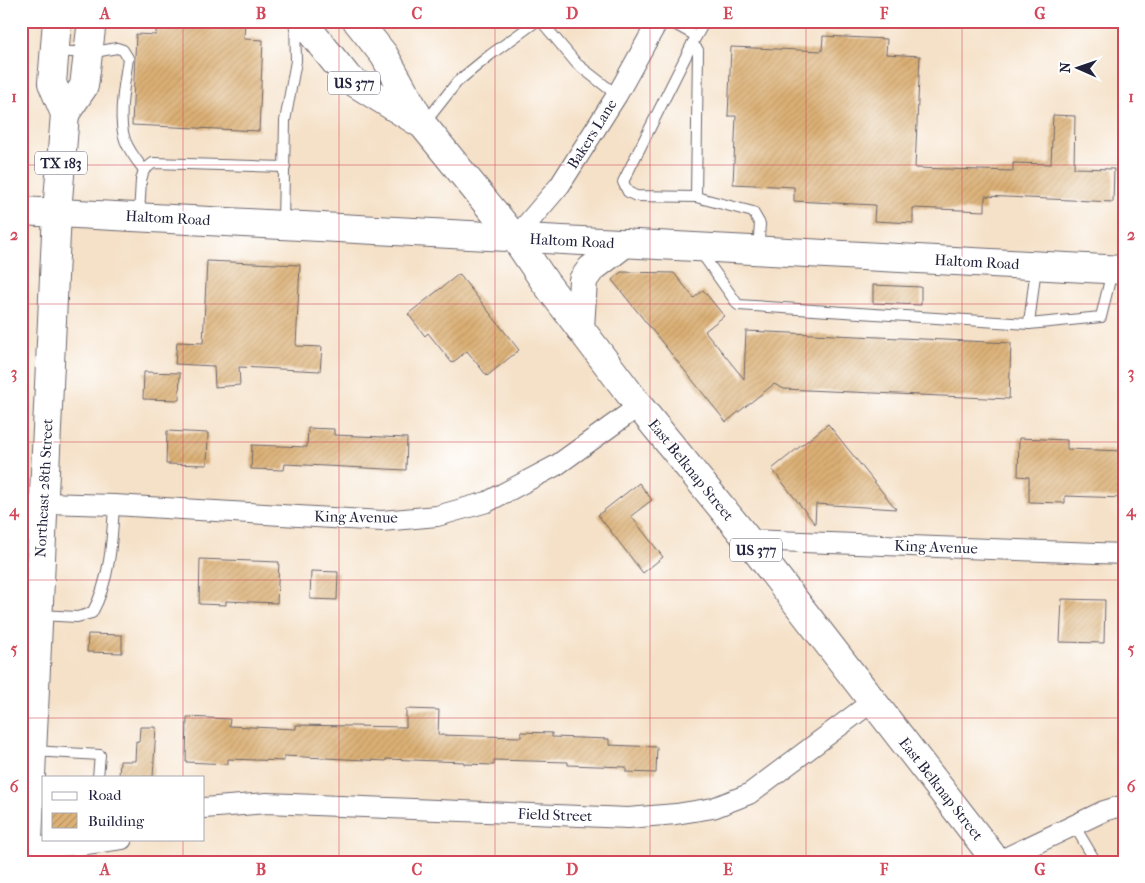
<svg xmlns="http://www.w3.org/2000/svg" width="1145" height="883" font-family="'IM FELL French Canon',serif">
<defs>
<pattern id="building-hatch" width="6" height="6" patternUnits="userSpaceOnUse" patternTransform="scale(1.25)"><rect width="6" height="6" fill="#dbb075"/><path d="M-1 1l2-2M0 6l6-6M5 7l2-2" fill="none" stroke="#bc9766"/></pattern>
</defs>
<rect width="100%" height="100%" fill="#fff"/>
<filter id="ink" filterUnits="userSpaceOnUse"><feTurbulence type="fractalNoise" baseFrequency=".02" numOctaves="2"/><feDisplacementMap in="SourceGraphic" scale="10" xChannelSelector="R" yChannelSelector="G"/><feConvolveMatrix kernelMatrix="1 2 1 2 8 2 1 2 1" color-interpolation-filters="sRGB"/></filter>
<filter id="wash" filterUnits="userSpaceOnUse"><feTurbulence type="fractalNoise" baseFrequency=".0096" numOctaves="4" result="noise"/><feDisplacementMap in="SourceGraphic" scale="20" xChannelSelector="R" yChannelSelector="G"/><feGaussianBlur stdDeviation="1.12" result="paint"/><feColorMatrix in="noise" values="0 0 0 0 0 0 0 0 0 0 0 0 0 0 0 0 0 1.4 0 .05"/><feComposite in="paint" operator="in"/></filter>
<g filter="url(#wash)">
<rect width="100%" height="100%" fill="#f5e1c8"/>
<g id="blocks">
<g fill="url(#building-hatch)">
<path d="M156,21H245L244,39L263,40L259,131L132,125L136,34L156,35Z"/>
<path d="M823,36L887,39L886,54L920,56L915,168L1013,171V163L1051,164L1053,115L1075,116L1074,168L1114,169L1113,202L985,196V211L913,208V223L874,221L875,205L794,201V187L733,184L736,116H728L731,47L822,51Z"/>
<path d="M207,261L300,265L296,346L322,347L320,371L239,367L240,385L215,387L214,366L175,364L177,342L203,343Z"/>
<path d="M621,272L674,273L694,298L703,290L724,316L705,331L744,379L746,331L1011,343L1009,399L784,389L774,384L726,422L612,280Z"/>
<path d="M459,274L519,350L487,376L467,351L452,363L428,333L425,336L408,314Z"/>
<path d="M873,285L921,287V305L873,303Z"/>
<path d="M144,372L180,373L179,400L143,399Z"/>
<path d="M828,424L896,509L816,504L815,524L772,469Z"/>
<path d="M308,428L334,429V435L407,438L406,470L285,464L284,470L251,469L252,445L307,447Z"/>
<path d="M167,431L208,433L207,465L166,464Z"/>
<path d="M1019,438L1067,440V449L1124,451V498L1065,496V503L1029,502V477L1018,476Z"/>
<path d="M639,483L652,500L631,516L663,557L643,573L598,515Z"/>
<path d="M200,559L279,562L277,603L226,601V605L199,604Z"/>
<path d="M311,571L338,572L337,600L310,599Z"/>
<path d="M1062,599L1105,600L1104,643L1060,642Z"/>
<path d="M88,634L122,635V653L87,652Z"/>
<path d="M406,709L439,710L438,735L521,737V732L552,733V737L609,739V745L657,747L656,773L626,772V767L568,765V762L494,760V765L464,764V762L386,759V761L284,756V761L228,759V764L186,762L187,717L230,719L229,726L296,729V725L406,727Z"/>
<path d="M140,727H156L153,777H119L120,761H135L136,741L139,742Z"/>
</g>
</g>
</g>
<g filter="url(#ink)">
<use href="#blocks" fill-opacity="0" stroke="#6c656c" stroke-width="1"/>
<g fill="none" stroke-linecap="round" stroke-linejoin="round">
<g stroke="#6c656c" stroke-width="12">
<g id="service">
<path d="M541,21L577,64L617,95"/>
<path d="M669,21L696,36"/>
<path d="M692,44L698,50L696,197L753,212L760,224L758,250"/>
<path d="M55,51L89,53L117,48L123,50L128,58C125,82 117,117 125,140C129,151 137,161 144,170"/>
<path d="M424,124L457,82L490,55L537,21"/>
<path d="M696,197L636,196L628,192L623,182L692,44L705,21"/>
<path d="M139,215L141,180L144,170L153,163L285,167"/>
<path d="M283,223L285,121L296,61L295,21"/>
<path d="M700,251L738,305L1029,324L1036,267"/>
<path d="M1029,324L1101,317L1112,271"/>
<path d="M40,615L77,617L92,613C110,581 112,542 114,505"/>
<path d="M33,751L100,755L98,777"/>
<path d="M1074,825L1096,862"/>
</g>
</g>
<g stroke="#6c656c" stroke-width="22">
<g id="minor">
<path d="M515,238L560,185L617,95L658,21"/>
<path d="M44,503L114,505L382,521L437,516L487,502L557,465L639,406"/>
<path d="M748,540L1124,554"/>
<path d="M204,808L267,803L628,818L676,814L713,808L749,794L873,701"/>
<path d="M21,848L79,845L122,839"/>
<path d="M997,862L1104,811L1124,805"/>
</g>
</g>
<g stroke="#6c656c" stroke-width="30">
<path id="secondary" d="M21,211L1124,270"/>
</g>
<g stroke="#6c656c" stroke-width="30">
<g id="primary">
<path d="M302,21L349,79L420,123"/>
<path d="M357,21L384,55L423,125L515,238L545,282L639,406L748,540L997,862"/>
<path d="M65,114L84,86L92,21"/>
<path d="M580,328L583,280L591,269L625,243"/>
<path d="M27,862L57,212L65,114L52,83L57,21"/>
</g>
</g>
<use href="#service" stroke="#fff" stroke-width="10"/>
<use href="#minor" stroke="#fff" stroke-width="20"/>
<use href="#secondary" stroke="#fff" stroke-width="28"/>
<use href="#primary" stroke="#fff" stroke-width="28"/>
</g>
</g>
<path fill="none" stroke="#d1495b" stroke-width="1" stroke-opacity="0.55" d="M183,21V777M339,21V862M495,21V862M650,21V862M806,21V862M962,21V862M21,165H1124M21,304H1124M21,442H1124M21,580H1124M21,718H1124M183,839V862"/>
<g text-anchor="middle" stroke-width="4" stroke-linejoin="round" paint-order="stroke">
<g fill="#fff" stroke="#646476" stroke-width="1">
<rect x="328" y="71.5" width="52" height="23" rx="4"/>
<rect x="35" y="151.5" width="52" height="23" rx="4"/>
<rect x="730" y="538.5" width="52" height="23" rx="4"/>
</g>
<g font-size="14" font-weight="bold" fill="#22223b">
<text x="354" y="88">US 377</text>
<text x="61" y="168">TX 183</text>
<text x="756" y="555">US 377</text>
</g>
<g font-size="15" fill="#22223b" stroke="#fff">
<text transform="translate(592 134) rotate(-58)" y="5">Bakers Lane</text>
<text transform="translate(168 218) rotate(3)" y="5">Haltom Road</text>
<text transform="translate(572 241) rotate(3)" y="5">Haltom Road</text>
<text transform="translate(977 262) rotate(3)" y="5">Haltom Road</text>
<text transform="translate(691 470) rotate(51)" y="5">East Belknap Street</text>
<text transform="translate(44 488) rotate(-87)" y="5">Northeast 28th Street</text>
<text transform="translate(356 517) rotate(1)" y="5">King Avenue</text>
<text transform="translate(936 547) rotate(2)" y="5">King Avenue</text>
<text transform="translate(941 789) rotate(52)" y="5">East Belknap Street</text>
<text transform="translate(555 815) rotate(2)" y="5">Field Street</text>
</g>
</g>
<rect width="1145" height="883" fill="none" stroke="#fff" stroke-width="55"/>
<rect x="42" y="776" width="162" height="65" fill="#ffffff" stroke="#a7a7b1"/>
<rect x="52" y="792" width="25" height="8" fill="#ffffff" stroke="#a7a7b1"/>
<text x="88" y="800" font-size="15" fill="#22223b">Road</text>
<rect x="52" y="813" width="25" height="15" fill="url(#building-hatch)" stroke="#a7a7b1"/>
<text x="88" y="826" font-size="15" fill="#22223b">Building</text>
<g transform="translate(1078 68) rotate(272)" stroke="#ffffff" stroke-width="4" paint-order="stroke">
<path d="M0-4L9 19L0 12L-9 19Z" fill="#22223b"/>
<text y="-8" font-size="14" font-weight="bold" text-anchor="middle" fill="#22223b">N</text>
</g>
<rect x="28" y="28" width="1090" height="828" fill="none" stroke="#d1495b" stroke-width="2"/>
<g font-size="16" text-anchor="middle" font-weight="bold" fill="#d1495b">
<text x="105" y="19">A</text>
<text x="261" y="19">B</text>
<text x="417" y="19">C</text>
<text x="572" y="19">D</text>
<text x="728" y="19">E</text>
<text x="884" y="19">F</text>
<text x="1040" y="19">G</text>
<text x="14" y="102">1</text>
<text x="1131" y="102">1</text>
<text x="14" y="240">2</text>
<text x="1131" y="240">2</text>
<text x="14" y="378">3</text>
<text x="1131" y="378">3</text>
<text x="14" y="516">4</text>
<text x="1131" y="516">4</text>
<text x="14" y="654">5</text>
<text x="1131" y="654">5</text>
<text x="14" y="792">6</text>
<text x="1131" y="792">6</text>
<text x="105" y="875">A</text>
<text x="261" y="875">B</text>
<text x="417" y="875">C</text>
<text x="572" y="875">D</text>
<text x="728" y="875">E</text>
<text x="884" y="875">F</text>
<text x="1040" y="875">G</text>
</g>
</svg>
